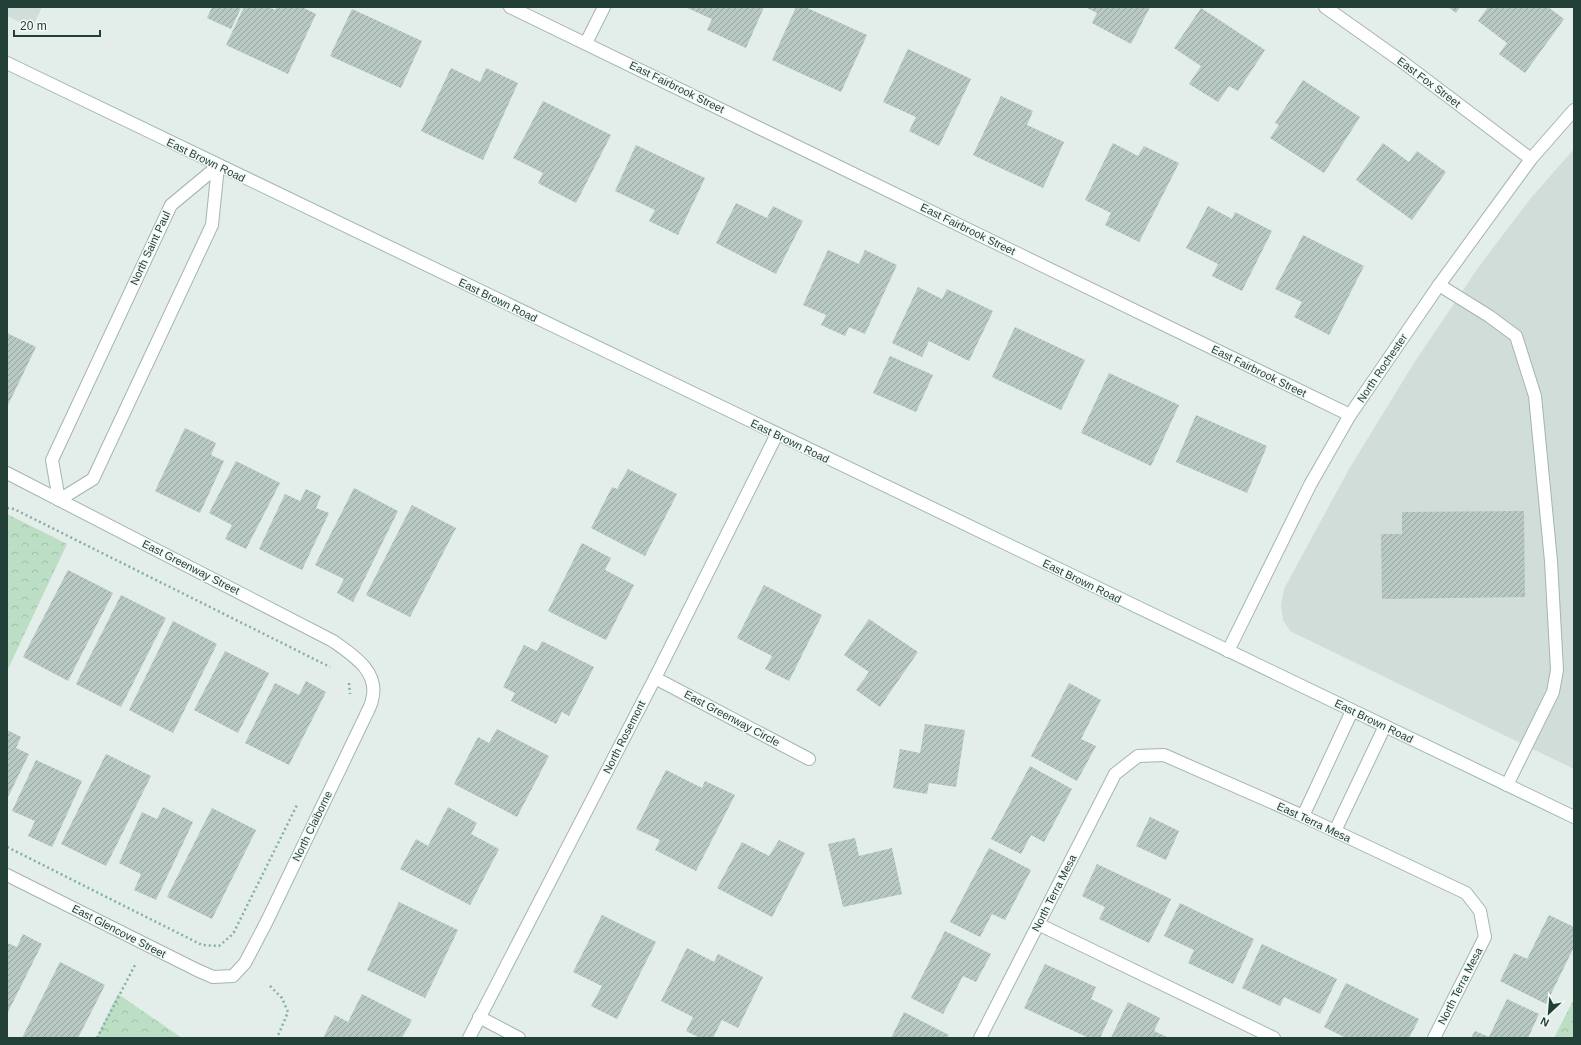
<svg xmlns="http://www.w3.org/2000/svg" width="1581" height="1045" font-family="Helvetica,sans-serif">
<defs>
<pattern id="forest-crowns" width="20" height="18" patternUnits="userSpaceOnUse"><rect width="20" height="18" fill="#bbdec5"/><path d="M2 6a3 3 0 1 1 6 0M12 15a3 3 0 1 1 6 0" fill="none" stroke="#a0c0aa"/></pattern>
<pattern id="building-hatch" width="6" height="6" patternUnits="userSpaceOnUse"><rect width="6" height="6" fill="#b8c8c2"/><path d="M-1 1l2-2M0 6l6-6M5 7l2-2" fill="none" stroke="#95a49f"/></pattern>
</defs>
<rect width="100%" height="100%" fill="#e3ede9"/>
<g fill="#d1ddd8">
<path d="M7,7H42L32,28L7,16Z"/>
<path d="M1574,149V769L1290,631L1283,620L1281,605L1284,589L1349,469L1414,363L1480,265L1531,198Z"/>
</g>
<g fill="url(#forest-crowns)">
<path d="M7,514L67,544L7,671Z"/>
<path d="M118,994L182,1038H96Z"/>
<path d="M1574,999V1038H1554Z"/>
</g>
<g fill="url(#building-hatch)">
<path d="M212,7H240L241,8L231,29L207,18Z"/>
<path d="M244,7H269L275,10L277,7H302L316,14L288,74L226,45Z"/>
<path d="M685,7H764L746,48L707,30L712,19Z"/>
<path d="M796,7H805L867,35L841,92L772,60Z"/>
<path d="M1085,7H1150L1131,44L1092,23L1097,13Z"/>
<path d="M1448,7H1460L1456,13Z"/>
<path d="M1488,7H1548L1564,19L1525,73L1499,54L1507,43L1478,21Z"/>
<path d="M1201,8L1265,50L1238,91L1229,86L1218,102L1189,84L1201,66L1174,48Z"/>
<path d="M352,9L422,41L401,88L330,56Z"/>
<path d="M908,49L971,79L939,146L909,131L916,117L883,102Z"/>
<path d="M451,68L480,82L486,68L518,83L483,160L421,131Z"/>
<path d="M1303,80L1360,117L1324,173L1270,138L1279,125L1275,123Z"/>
<path d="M1001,96L1033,111L1027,125L1064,142L1043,188L973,155Z"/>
<path d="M543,101L611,135L576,203L538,183L543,173L513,158Z"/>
<path d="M1113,143L1138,156L1144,146L1179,163L1139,242L1105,225L1111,213L1085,200Z"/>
<path d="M1383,143L1409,162L1417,151L1446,172L1412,220L1356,180Z"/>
<path d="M636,145L705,178L678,235L649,221L655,210L615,191Z"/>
<path d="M736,203L767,218L773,206L803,221L776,274L716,243Z"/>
<path d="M1208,206L1232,219L1235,212L1272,231L1242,291L1212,276L1218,264L1186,248Z"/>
<path d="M1303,235L1364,266L1329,335L1294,317L1302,302L1275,289Z"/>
<path d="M828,250L859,264L865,250L897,265L865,334L849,327L845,336L821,325L826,315L803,305Z"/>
<path d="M918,287L942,299L947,289L993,311L969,361L929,341L922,357L892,343Z"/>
<path d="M1015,327L1085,360L1061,410L992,377Z"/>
<path d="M7,333L36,347L7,407Z"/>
<path d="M890,356L933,375L916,412L873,393Z"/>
<path d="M1109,373L1179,405L1151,466L1081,433Z"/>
<path d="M1196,415L1267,446L1247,493L1176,462Z"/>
<path d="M185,428L216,443L211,455L224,461L200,513L155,491Z"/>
<path d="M236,461L280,483L246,549L225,539L232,525L209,513Z"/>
<path d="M628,469L677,494L645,556L591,528L612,487L617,489Z"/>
<path d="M354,488L398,511L353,602L337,593L344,579L315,565Z"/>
<path d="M306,489L321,496L316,508L329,513L302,570L259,549L285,494L300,501Z"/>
<path d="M412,505L456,528L410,617L366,595Z"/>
<path d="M1524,511L1525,597L1382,599L1381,534H1402V512Z"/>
<path d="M582,543L611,558L605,570L634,585L606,640L548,611Z"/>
<path d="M68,570L113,593L68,681L23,657Z"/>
<path d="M764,585L822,615L789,681L765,669L772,656L737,638Z"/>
<path d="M121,595L166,618L121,707L76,684Z"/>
<path d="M869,619L918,652L880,707L856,690L869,672L844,655Z"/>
<path d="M173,621L217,644L173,733L129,710Z"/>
<path d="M542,641L594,667L569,716L562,712L556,724L511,701L515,693L503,687L524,645L537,651Z"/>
<path d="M225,651L269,673L238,733L194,710Z"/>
<path d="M306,681L326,692L289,765L245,743L275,683L299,695Z"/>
<path d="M1069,683L1101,700L1081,739L1096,746L1077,781L1031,756Z"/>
<path d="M925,724L965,730L956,787L929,783L927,794L893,788L900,749L920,753Z"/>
<path d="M497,729L549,756L517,817L454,784L478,737L489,743Z"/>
<path d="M7,730L21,737L16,748L29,754L7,799Z"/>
<path d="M106,754L151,776L106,866L61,844Z"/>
<path d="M36,760L82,781L52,847L28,836L35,821L12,811Z"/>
<path d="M1030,766L1072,789L1044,842L1031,835L1021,854L991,839Z"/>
<path d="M666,770L702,788L705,781L735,795L696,871L655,850L660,840L636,829Z"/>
<path d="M163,807L193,822L156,900L134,890L141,874L119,863L142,812L157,819Z"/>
<path d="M448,807L477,823L471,834L499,849L470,905L400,869L416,839L428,846Z"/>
<path d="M212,808L256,830L212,919L167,897Z"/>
<path d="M1150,817L1179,831L1166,860L1136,846Z"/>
<path d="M855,838L859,856L892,848L902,894L843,907L828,844Z"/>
<path d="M779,840L805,853L772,917L717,888L742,842L769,856Z"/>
<path d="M989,848L1031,870L1005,920L992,914L980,937L950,922Z"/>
<path d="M1097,864L1171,899L1149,943L1099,919L1105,907L1082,896Z"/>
<path d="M399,902L458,930L425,998L367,970Z"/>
<path d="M1180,903L1254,939L1233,984L1188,963L1194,950L1164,936Z"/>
<path d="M602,915L656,942L617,1019L591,1006L602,986L573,972Z"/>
<path d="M1549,915L1574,927V947L1546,1004L1500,981L1514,953L1527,959Z"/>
<path d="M945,931L991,954L976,982L963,976L943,1014L911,998Z"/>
<path d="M23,934L42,944L7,1014V943L17,947Z"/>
<path d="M1262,944L1337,979L1320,1014L1284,997L1280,1006L1242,988Z"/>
<path d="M687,948L714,962L718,954L763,977L738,1028L722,1020L713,1038H700L686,1031L693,1017L661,1001Z"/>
<path d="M60,962L105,985L78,1038H22Z"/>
<path d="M1045,964L1096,987L1091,999L1113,1010L1100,1038H1089L1024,1008Z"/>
<path d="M1346,983L1419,1019L1409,1038H1346L1324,1027Z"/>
<path d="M362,994L412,1020L402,1038H323L335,1015L348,1022Z"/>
<path d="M1507,999L1539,1014L1528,1038H1471L1475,1031L1489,1037Z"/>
<path d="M1128,1002L1160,1018L1154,1031L1169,1038H1111Z"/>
<path d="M904,1012L949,1035L947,1038H891Z"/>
</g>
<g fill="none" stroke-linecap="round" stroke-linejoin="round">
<g stroke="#a5b5b0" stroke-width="14">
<path id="lane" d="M1439,285L1489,316L1516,336L1535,396L1551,561L1557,670L1553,692L1507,785"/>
</g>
<g stroke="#a5b5b0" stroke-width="14">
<g id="street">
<path d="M510,7L1350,415"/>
<path d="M1325,7L1404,63L1531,159"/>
<path d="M586,43L604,7"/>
<path d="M218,166L212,225L93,479L59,500L52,460L171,205Z"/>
<path d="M7,473L333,641C353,655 380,672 372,700C371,706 367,712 365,717L267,921L245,963L233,976L213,977L197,970L7,875"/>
<path d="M1228,651L1310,485L1350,415L1439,285L1531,159L1574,110"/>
<path d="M655,678L809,759"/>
<path d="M1303,816L1352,711"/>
<path d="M1335,831L1385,726"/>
<path d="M1038,924L1274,1038"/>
<path d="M479,1017L519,1038"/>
<path d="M469,1038L655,678L777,434"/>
<path d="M980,1038L1115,774L1138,756L1164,755L1303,816L1466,893L1480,911L1485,937L1434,1038"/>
</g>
</g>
<g stroke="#a1b9b1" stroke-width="14">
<path id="secondary" d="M7,63L1574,817"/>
</g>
<g stroke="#82b1a4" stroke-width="2.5" stroke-dasharray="2 3" stroke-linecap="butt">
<path d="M7,508L14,509L330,667"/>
<path d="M349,683L350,694"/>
<path d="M7,847L202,945L219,946L233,934L298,803"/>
<path d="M270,986L282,998L288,1012L277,1038"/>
<path d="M97,1038L135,965"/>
</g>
<use href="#lane" stroke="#fff" stroke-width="12"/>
<use href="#street" stroke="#fff" stroke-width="12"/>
<use href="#secondary" stroke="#fff" stroke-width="12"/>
</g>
<g text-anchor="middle" stroke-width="3" stroke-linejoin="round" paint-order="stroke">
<g font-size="11" fill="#223f38" stroke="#f3f9f6">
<text transform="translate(1429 82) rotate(37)" y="4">East Fox Street</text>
<text transform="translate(677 87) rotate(26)" y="4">East Fairbrook Street</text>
<text transform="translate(206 160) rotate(26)" y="4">East Brown Road</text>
<text transform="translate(968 229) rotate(26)" y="4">East Fairbrook Street</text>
<text transform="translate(150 248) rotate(-65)" y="4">North Saint Paul</text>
<text transform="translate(498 300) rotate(26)" y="4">East Brown Road</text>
<text transform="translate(1382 368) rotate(-56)" y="4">North Rochester</text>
<text transform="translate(1259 371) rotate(26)" y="4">East Fairbrook Street</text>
<text transform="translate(790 441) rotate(26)" y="4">East Brown Road</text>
<text transform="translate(191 567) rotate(27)" y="4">East Greenway Street</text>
<text transform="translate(1082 581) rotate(26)" y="4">East Brown Road</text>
<text transform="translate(732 718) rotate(28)" y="4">East Greenway Circle</text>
<text transform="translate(1374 721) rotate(26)" y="4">East Brown Road</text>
<text transform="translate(624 737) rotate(-63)" y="4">North Rosemont</text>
<text transform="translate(1314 822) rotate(25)" y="4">East Terra Mesa</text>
<text transform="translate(312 826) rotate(-64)" y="4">North Claiborne</text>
<text transform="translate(1054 893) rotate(-63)" y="4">North Terra Mesa</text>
<text transform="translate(119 931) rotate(27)" y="4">East Glencove Street</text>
<text transform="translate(1460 986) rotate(-63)" y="4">North Terra Mesa</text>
</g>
</g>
<rect width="1581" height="1045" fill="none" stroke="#223f38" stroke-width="16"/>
<g transform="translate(1549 1013) rotate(206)" stroke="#f3f9f6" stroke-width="3" paint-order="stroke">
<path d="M0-3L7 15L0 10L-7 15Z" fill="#223f38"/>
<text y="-6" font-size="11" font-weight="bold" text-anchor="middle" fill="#223f38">N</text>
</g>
<path d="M14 30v6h86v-6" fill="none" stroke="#223f38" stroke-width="2"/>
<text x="20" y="30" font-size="12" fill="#223f38" stroke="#f3f9f6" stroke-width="3" paint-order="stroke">20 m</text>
</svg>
